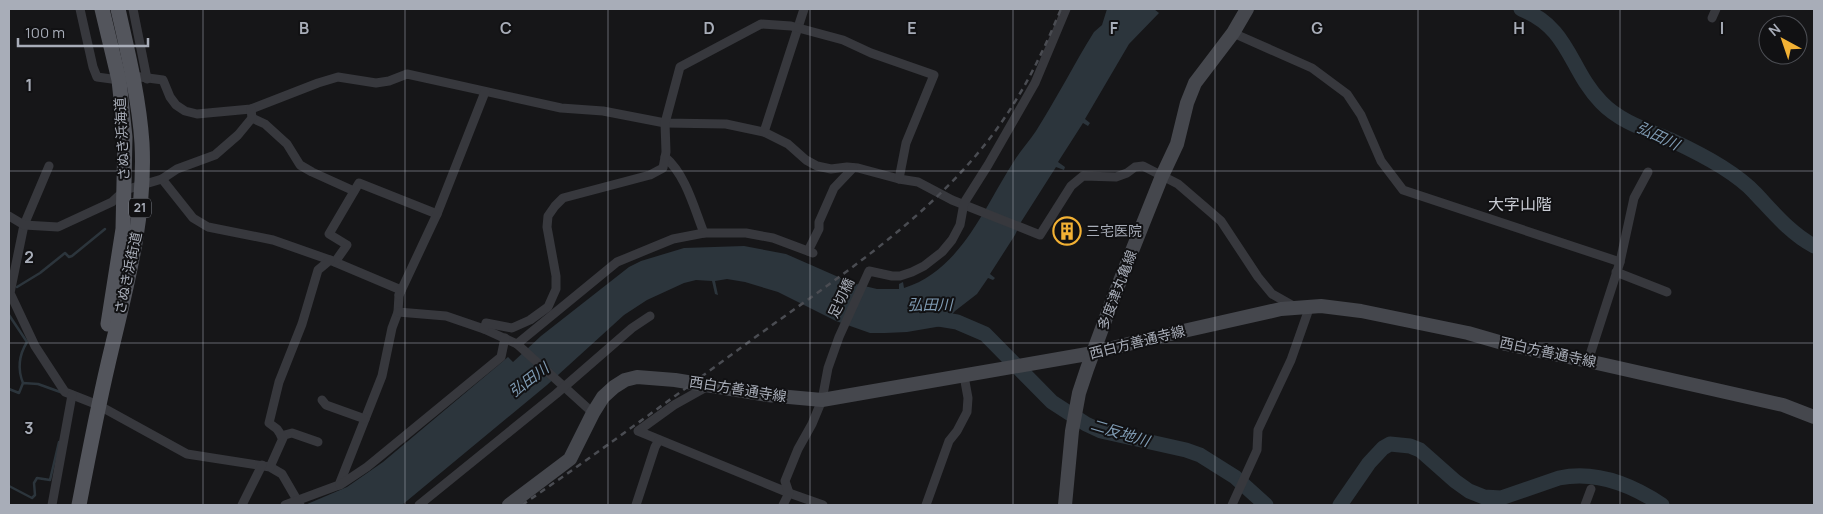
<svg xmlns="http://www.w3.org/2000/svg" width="1823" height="514" font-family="Manrope,'Noto Sans JP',sans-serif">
<rect width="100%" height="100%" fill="#161618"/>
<path fill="#2c353c" d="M1107,9H1154L1159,13L1129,44L1085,119L1090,123L1088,126L1083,123L1058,162L1065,167L1064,170L1056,167L1021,222L1015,235L990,274L995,278L993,280L988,278L977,294L955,311L942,326L907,332L885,333H870L836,321L778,292L745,282L727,279L715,281L718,295L715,294L712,281L696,280L684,283L647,300L624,315L547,385L402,505H305L347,487L383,462L508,357L513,362L541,336L629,267L641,261L684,248L744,246L760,249L786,254L852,283L877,289H899V284L903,282L904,288C962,270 985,205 1016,158C1022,149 1030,140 1036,131C1057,98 1074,64 1094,32L1102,25Z"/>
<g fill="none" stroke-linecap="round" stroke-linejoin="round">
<g stroke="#2c353c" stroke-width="2.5">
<path d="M17,287L40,273L65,253L69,257L72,256L105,229"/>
<path d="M9,315L27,342C19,355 17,368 23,383"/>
<path d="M9,389L19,393L23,383L38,384L63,393"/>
<path d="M9,486L32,498L35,495L34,483L37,478L50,480L59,442"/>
</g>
<g stroke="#2c353c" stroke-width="15">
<path d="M1521,9C1570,28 1569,69 1601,102C1620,122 1647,130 1671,140C1688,148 1706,157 1722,167C1733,174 1746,183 1755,193C1773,212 1790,233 1814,246"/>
<path d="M927,317L957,322L985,334L1052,402L1086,424L1101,431L1186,450L1200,455L1235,477L1266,505"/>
<path d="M1340,505L1369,463L1383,448L1390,444L1410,446L1420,450L1455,481L1469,491L1484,497L1501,498L1559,478C1597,470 1632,485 1662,505"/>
</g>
<g stroke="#37383d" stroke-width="9">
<path d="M80,9L93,67L97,77L119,80L133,76L163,80L170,97L176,105L185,111L197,114L251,109L318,83L338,77L376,83L389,81L407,74L561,108L603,111L665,123L726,124L764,132L788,144L806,160L817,166L831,169L847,167L858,168L899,179L918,182L952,200L1040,235L1071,186L1083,176L1116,177L1127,173L1135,167L1143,166L1178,184L1221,221L1258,277L1272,294L1295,307"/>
<path d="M133,9L147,79"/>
<path d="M1712,18L1716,9"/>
<path d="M1233,33L1312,68L1347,94L1361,115L1381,161L1403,190L1620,262"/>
<path d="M252,118L265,124L287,144L300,165L312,172L354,191"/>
<path d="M764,132L804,9"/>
<path d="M665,157C686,175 694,208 704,233"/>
<path d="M49,166L24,225L10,293L35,346L65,392L98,405L187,454L270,467L282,474L300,505"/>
<path d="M162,179L193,218L208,227L273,240L330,260L401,290L399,295L398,312L392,328L382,376L339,485L285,505"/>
<path d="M9,216L24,225L58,227L112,202L125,190L162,179L177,169L215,155L238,135L252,118L251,109"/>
<path d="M808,251L819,229V222L834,188L853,168"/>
<path d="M335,262L347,245L329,234L359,183L437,214"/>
<path d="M1616,272L1667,292"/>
<path d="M399,295L437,214L485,92"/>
<path d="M398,312L446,316L484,329L517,344L593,413"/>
<path d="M484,329L486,323L512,328L530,320L548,307L556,289V276L547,227L548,216L555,206L563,198L650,175L663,168L666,152L665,123L680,67L761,24L791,26L843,40L871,53L934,75L906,143L899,179"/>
<path d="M517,344L617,262L673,239L704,233H746L773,238L813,253"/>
<path d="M1588,361L1620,262L1634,198L1648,172"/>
<path d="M708,386L674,405L638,431L789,493L823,505"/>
<path d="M322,400L326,405L365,419"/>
<path d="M281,436L292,433L318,442"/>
<path d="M270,467L283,438L277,429L269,423L279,382L302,324L318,270L330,260"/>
<path d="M340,485L367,467L501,357L505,338"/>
<path d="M52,505L72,395"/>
<path d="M242,505L262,465"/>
<path d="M419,505L556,394L632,328L650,316"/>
<path d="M636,505L655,447L659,440"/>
<path d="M783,505L789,493L785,481L798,449L812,424L822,400L828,368L839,337L869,271L892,276H900L912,272L924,266L942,252L952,240L960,225L964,203L988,165L1035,83L1066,9"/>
<path d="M926,505L949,441L957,431L967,412L968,398L964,376"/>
<path d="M1232,505L1257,450L1258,430L1291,360L1310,306"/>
<path d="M1585,505L1591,489"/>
</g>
<g stroke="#45474d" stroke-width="14">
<path d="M509,505L570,459L593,413L603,397L614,387L625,380L637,377L675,380L767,395L822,400L1093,353L1148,339L1281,309L1321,306L1361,311L1468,333L1506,344L1588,361L1783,405L1814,417"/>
<path d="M1065,505L1072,431L1079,393L1087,369L1114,296L1162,176L1177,144L1187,103L1195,83L1233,33L1247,9"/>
</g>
<g stroke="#53555c" stroke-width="15">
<path d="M102,9L119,80L125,137L123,229L108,324"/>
<path d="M79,505C88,458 97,411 108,364C125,291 146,219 142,143C139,98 128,53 118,9"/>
</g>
<path stroke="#4a4c52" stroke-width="2.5" stroke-dasharray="6 5" stroke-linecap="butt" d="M522,505C598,453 672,398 746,344C843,273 952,206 1016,100C1034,71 1048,40 1061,9"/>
</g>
<path fill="none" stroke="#a8adb8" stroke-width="1" stroke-opacity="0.55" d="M203,9V505M405,9V505M608,9V505M810,9V505M1013,9V505M1215,9V505M1418,9V505M1620,9V505M9,171H1814M9,343H1814"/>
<defs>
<g id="building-ring" transform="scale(1.4375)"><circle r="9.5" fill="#111113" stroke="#f2b134" stroke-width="1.5"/><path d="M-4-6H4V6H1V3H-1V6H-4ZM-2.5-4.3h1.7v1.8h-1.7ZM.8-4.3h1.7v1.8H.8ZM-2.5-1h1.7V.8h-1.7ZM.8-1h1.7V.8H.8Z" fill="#f2b134"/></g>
</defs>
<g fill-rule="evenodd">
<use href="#building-ring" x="1067" y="231"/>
</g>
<g text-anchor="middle" stroke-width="4" stroke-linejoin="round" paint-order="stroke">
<rect fill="#111113" stroke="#7b7e86" stroke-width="1" x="129" y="198.5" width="22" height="19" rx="4"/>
<g font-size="12" font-weight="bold" fill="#a8adb8">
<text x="140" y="212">21</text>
</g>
<g font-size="14" fill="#a8adb8" stroke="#111113">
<text transform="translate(122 139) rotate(-93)" y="5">さぬき浜海道</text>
<text transform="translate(128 273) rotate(-78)" y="5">さぬき浜街道</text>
<text transform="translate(1117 290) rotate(-69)" y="5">多度津丸亀線</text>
<text transform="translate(841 298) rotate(-65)" y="5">足切橋</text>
<text transform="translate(1137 342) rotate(-14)" y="5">西白方善通寺線</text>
<text transform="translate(1548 352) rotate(12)" y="5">西白方善通寺線</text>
<text transform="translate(738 389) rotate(9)" y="5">西白方善通寺線</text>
</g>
<g font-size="14" fill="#a8adb8" stroke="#111113" text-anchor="start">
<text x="1086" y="236">三宅医院</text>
</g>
<g font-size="15" font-style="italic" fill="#7f9bb3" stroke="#111113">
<text transform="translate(1658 136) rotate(26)" y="5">弘田川</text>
<text x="930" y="310">弘田川</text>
<text transform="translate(529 380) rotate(-37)" y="5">弘田川</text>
<text transform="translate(1120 433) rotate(17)" y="5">二反地川</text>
</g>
<g font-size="16" fill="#c9ccd4" stroke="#111113">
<text x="1520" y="210">大字山階</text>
</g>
</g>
<g font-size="16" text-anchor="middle" font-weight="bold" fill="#a8adb8" stroke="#111113" stroke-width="4" stroke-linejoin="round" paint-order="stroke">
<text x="304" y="34">B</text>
<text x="506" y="34">C</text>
<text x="709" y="34">D</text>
<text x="912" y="34">E</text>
<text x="1114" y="34">F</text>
<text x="1317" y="34">G</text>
<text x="1519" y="34">H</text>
<text x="1722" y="34">I</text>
<text x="29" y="91">1</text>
<text x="29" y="263">2</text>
<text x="29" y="434">3</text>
</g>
<rect width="1823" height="514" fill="none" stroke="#a8adb8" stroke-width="20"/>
<g transform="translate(1783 40) rotate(320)"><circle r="24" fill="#111113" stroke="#4d4f55"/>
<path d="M0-4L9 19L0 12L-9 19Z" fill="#f2b134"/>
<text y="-8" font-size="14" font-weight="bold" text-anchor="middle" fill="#a8adb8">N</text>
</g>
<path d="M18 38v8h130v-8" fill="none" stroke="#a8adb8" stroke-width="2.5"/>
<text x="25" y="38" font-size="15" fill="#a8adb8" stroke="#111113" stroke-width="4" paint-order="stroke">100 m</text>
</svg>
